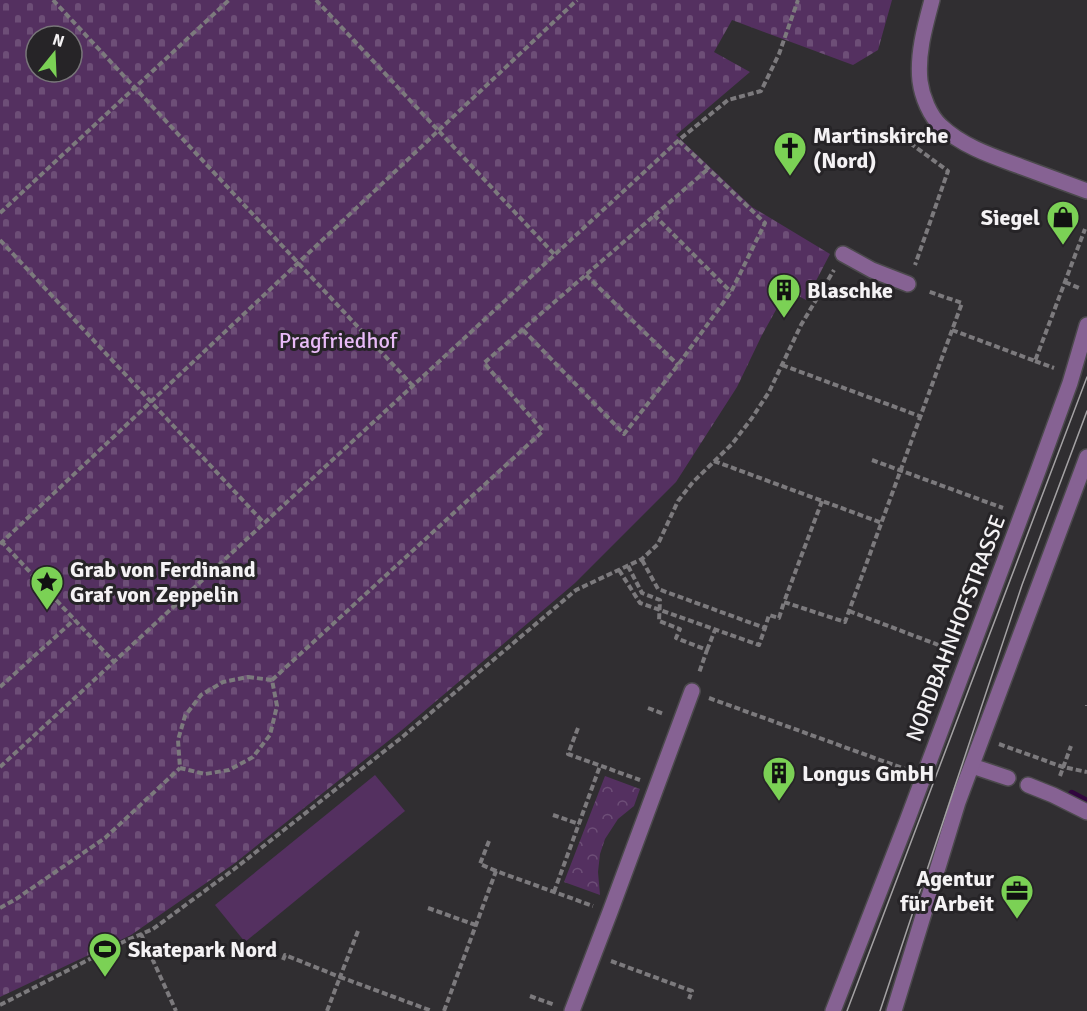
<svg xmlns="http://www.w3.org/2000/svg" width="1087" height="1011" font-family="Signika,sans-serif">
<defs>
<pattern id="cemetery-stones" width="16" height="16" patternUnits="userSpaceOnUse" patternTransform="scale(1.5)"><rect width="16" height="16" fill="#543060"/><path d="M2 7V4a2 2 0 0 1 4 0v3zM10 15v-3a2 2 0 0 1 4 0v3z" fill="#6d4e77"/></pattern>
<pattern id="park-crowns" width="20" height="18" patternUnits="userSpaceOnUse" patternTransform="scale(1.5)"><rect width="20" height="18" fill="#543060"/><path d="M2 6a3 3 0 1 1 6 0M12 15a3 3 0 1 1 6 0" fill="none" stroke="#6d4e77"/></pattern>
</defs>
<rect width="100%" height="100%" fill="#302e31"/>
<path fill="url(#cemetery-stones)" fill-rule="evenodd" d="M0,0H892L878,50L853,65L732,20L714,52L750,72L676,135L752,207L830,254L806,300L787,290L762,335L737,387L676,482L575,583L402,730L235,863L131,935L0,997ZM36,36H72V72H36Z"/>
<path fill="url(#park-crowns)" d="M605,776L640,789L634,806L618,819L605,839L600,854L598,872L600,895L564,882Z"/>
<path fill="#543060" d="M375,775L405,811L245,942L215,905Z"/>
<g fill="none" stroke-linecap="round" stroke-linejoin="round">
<path stroke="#31063e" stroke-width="8" d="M1072,794L1087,802"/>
<g stroke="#4b494c" stroke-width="18">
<g id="minor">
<path d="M932,0C925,26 917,54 920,81C922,97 930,116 941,126C963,147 995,157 1022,167C1044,175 1065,183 1087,191"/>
<path d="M843,254L872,270L908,284"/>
<path d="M972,766L1008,778"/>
<path d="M1028,785L1053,795L1087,812"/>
<path d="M572,1011L610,912L692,691"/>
<path d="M833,1011L907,821L1038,471L1070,383L1087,325"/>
<path d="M894,1011L958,802L1087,457"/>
</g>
</g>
<g stroke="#7c7a7d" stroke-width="4" stroke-dasharray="6 3" stroke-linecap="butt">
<path d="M53,0L413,386"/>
<path d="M316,0L555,255"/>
<path d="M910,143L948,171L915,265"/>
<path d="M0,213L229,0"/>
<path d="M654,215L731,292"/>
<path d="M0,240L264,523"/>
<path d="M586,275L678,365"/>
<path d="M1065,282L1079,288"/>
<path d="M523,330L624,434L678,365L731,292L765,223L679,141"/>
<path d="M952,330L1035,361L1085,229"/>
<path d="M1035,361L1054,368"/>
<path d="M782,365L922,417"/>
<path d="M872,460L1003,508"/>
<path d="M714,461L882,523"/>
<path d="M822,501L784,602L845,622L962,303L927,291"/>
<path d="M1,541L114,662"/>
<path d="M0,544L577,0"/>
<path d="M642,560L658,589L765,628L769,615L779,618L784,602"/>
<path d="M628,566L642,593L660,600L659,621L680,629L676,638L707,650L699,673"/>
<path d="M619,570L640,603L759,645L765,628"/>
<path d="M849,611L949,649"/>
<path d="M707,650L715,630"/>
<path d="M248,677L272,680L277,706L270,735L253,757L229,770L205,774L180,768L178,740L185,716L201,695L223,682Z"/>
<path d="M272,680L543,431L484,363L708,169"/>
<path d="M0,687L74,620"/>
<path d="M709,698L905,769"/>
<path d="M1087,706V705"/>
<path d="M648,708L664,714"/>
<path d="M578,728L568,754L640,780"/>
<path d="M999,744L1063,767L1087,772"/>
<path d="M0,767L680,139L728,100L761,91L779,54L798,0"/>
<path d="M1060,776L1071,746"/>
<path d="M553,815L579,824"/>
<path d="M489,841L480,864L496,871"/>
<path d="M554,892L600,766"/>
<path d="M0,908L16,899L105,838L180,768"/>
<path d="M428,908L476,925"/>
<path d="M141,934L176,1011"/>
<path d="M283,960L285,955L340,977L358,931"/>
<path d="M611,961L692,991L689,999"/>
<path d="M530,996L555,1005"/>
<path d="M0,1005L123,942L153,929L233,870L401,738L576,590L642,559L658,544L678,501L693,482L732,444L752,418L769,392L801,325L834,270"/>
<path d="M327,1011L340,977L432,1011"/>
<path d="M444,1011L496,871L593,906"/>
</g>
<use href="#minor" stroke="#866293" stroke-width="15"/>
<g stroke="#a4a2a4" stroke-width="1.5">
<path d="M847,1011L1087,377"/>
<path d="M880,1011L1022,585L1087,411"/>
</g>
</g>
<defs>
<g id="church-pin" transform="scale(1.725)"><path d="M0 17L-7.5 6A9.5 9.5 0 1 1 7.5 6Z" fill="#7bd155" stroke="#262427"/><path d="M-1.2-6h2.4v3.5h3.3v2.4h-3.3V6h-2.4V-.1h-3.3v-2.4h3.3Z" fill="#111"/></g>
<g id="shop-pin" transform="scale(1.725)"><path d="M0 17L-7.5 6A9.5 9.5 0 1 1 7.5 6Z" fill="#7bd155" stroke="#262427"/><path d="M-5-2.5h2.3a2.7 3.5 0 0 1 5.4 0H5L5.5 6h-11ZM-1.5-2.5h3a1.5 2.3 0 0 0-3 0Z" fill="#111"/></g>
<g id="building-pin" transform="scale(1.725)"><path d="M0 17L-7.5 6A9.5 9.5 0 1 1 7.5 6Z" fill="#7bd155" stroke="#262427"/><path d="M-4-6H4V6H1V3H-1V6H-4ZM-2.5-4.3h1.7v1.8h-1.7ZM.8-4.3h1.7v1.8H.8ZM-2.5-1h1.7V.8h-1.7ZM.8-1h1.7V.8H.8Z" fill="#111"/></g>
<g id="sight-pin" transform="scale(1.725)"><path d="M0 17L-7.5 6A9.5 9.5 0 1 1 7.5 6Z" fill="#7bd155" stroke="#262427"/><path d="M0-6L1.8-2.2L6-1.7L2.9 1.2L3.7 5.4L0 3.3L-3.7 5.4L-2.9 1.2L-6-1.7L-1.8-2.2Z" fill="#111"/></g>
<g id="office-pin" transform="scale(1.725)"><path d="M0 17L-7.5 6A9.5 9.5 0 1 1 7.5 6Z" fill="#7bd155" stroke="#262427"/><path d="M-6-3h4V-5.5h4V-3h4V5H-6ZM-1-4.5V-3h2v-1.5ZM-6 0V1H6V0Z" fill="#111"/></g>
<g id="stadium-pin" transform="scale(1.725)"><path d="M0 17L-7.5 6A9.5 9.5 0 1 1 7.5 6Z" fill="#7bd155" stroke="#262427"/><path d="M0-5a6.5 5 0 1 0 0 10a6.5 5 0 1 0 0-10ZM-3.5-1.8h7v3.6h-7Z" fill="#111"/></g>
</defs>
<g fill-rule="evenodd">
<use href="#church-pin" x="790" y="148"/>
<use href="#shop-pin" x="1063" y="217"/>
<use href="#building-pin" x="784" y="290"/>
<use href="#sight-pin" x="47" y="582"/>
<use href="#building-pin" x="779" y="773"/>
<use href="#office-pin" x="1017" y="891"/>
<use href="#stadium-pin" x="105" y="949"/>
</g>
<g text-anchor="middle" stroke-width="6" stroke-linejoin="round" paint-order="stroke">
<g font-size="22" font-weight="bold" fill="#f4f2f4" stroke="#262427" text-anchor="start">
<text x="813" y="143">Martinskirche<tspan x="813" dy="25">(Nord)</tspan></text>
<text x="1040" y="225" text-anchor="end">Siegel</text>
<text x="807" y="298">Blaschke</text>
<text x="70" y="577">Grab von Ferdinand<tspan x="70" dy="25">Graf von Zeppelin</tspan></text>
<text x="802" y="781">Longus GmbH</text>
<text x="994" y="886" text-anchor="end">Agentur<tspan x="994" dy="25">für Arbeit</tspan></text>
<text x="128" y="957">Skatepark Nord</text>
</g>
<g font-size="22" fill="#e8bbf7" stroke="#262427">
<text x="338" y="348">Pragfriedhof</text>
</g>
<g font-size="22" fill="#f4f2f4" stroke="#262427">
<text transform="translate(955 628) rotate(-69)" y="8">NORDBAHNHOFSTRASSE</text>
</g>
</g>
<g transform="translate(54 54) rotate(18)"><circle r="28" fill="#262427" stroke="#787679" stroke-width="1.5"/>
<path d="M0-4.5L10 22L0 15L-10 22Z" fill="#7bd155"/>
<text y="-9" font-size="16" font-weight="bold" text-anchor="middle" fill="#f4f2f4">N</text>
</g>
</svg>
